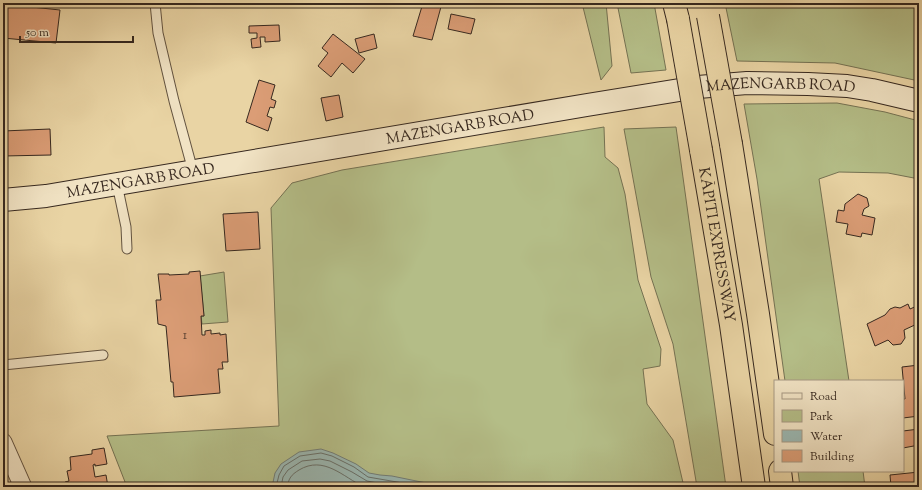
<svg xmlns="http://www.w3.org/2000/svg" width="922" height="490" font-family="'Sorts Mill Goudy',serif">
<rect width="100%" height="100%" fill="#e9d4a4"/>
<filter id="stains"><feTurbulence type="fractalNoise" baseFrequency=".005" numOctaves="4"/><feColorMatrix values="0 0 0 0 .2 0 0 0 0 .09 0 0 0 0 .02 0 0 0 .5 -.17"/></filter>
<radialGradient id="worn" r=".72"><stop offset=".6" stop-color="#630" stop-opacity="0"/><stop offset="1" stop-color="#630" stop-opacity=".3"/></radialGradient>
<g fill="#b4bd87" stroke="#757253">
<path d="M582,3H606L612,66L601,80Z"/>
<path d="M617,3H654L666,70L631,73Z"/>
<path d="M725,3H919V81L835,63L737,61Z"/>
<path d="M837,103L885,112L919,121V179L888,173L839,172L819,179L849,381H785L757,179L744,104Z"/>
<path d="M604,127L605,157L618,168L625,194L638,280L661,349L660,366L643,369L647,404L673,440L684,487H127L107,436L279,426L271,208L292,183L342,170Z"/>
<path d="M676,127L726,487H697L673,344L651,277L624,129Z"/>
<path d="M224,272L228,322L202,324L201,316H204L200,276Z"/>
<path d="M798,471H863L865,487H800Z"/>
</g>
<path fill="#9ab6b0" stroke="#727d76" d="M321,449L333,453L356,464L369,473L380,475L392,476L436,485L437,487H272L275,473L281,464L299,452Z"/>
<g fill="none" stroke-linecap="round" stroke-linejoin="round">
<g stroke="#686f68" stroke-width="1">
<path d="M276,487L279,475L284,466L300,456L321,453L332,456L354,467L368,477L426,487"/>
<path d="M281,487L283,477L288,470L302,461L320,459L330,461L352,472L367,481L399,487"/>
<path d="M287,487C289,478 291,475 299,470C324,455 343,477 364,487"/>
</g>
</g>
<g fill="#db9d76" stroke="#36281f">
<path d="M423,3H442L432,40L413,36Z"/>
<path d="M3,4L60,10L56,43L3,38Z"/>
<path d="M451,14L475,19L471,34L448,29Z"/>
<path d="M279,25L280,41L265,42V37H260L261,47L252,48L251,39L257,38V33H249V26Z"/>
<path d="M333,34L365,59L353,73L342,63L331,77L318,66L328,53L322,48Z"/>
<path d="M374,34L377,48L359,53L355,39Z"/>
<path d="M259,80L275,85L271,99L276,101L274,108L270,107L267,116L272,118L268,131L246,122Z"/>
<path d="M339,95L343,117L326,121L321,98Z"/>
<path d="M50,129L51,155L3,156V131Z"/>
<path d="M858,194L867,198L869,206L864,209L862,215L875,218L872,235L862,233L861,237L846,234L848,224L836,222L838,210L844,211L845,204Z"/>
<path d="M258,212L260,249L226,251L223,214Z"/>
<path d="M200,271L204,316H201L202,335H205V331L211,330V334L220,333V335L226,334L228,362H222L223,369H218L220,393L174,397L173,382H171L166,326L158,324L156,300H161L158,274H169V275L189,274V272Z"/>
<path d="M908,304L910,309L919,305V323L904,330L905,338L901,344L893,345L888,340L875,346L867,324L885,315L890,309L895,307L900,308Z"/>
<path d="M919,365V416L903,418V399H905L902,367Z"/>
<path d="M919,429V445L903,448V431Z"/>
<path d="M104,448L107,464L95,466V464L93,465L95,477L106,475L108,487H65V482L69,481L67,471L71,470L70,457L92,454V450Z"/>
<path d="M919,472V487H891L890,475Z"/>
</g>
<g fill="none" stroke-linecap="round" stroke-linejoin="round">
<g stroke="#635340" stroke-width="11">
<g id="service">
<path d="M155,3L158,33L174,101L193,171"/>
<path d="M117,184L126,227L127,249"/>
<path d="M3,365L103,355"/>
</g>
</g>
<g stroke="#635340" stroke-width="19">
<path id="minor" d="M3,442L23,487"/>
</g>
<g stroke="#36281f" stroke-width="24">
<g id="secondary">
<path id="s1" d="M3,200L46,196L587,105L698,87L747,83L808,84L847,86L872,90L919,101"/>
</g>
</g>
<g stroke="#36281f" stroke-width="24">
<g id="motorway">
<path d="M674,3L678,19"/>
<path d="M731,144L758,314L775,434"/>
<path id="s2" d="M701,150L731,325L754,487"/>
<path d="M780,471L782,487"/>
</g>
</g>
<use href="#service" stroke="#f1e3c4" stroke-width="9"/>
<use href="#minor" stroke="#f1e3c4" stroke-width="17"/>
<use href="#secondary" stroke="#f1e3c4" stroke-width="22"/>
<use href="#motorway" stroke="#e9d4a4" stroke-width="22"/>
<g stroke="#36281f" stroke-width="24" stroke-linecap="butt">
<g id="motorway-bridge">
<path d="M708,16L731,144"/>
<path d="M678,19L701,150"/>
</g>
</g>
<use href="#motorway-bridge" stroke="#e9d4a4" stroke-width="22"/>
</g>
<g text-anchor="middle" stroke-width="3.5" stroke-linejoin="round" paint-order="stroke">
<g font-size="13" fill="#5f4535">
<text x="185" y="339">1</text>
</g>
<g font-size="15" fill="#36281f" stroke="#f1e3c4">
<text dy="5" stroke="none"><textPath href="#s1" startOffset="787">MAZENGARB ROAD</textPath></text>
<text dy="5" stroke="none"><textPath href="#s1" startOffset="463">MAZENGARB ROAD</textPath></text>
<text dy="5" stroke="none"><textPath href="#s1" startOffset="139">MAZENGARB ROAD</textPath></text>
<text dy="5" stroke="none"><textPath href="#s2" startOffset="96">KĀPITI EXPRESSWAY</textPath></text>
</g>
</g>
<rect width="922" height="490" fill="none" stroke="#e9d4a4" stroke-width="16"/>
<rect x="4" y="4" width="914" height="482" fill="none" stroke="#36281f" stroke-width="2"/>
<rect x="8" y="8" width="906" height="474" fill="none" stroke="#36281f"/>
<rect x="774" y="380" width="130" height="92" fill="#f1e3c4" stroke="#a69882"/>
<rect x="782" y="393" width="20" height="6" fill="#f1e3c4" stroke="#a69882"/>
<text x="810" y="400" font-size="12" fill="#36281f">Road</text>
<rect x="782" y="410" width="20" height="12" fill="#b4bd87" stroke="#a69882"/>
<text x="810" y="420" font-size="12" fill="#36281f">Park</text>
<rect x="782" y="430" width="20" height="12" fill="#9ab6b0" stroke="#a69882"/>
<text x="810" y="440" font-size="12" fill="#36281f">Water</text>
<rect x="782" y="450" width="20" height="12" fill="#db9d76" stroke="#a69882"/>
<text x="810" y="460" font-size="12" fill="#36281f">Building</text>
<path d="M20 36v6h113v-6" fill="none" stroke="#36281f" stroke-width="2"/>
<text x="26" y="36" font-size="12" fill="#36281f" stroke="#f1e3c4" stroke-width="3" paint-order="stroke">50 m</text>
<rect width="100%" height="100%" filter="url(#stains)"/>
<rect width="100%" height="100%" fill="url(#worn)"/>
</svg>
